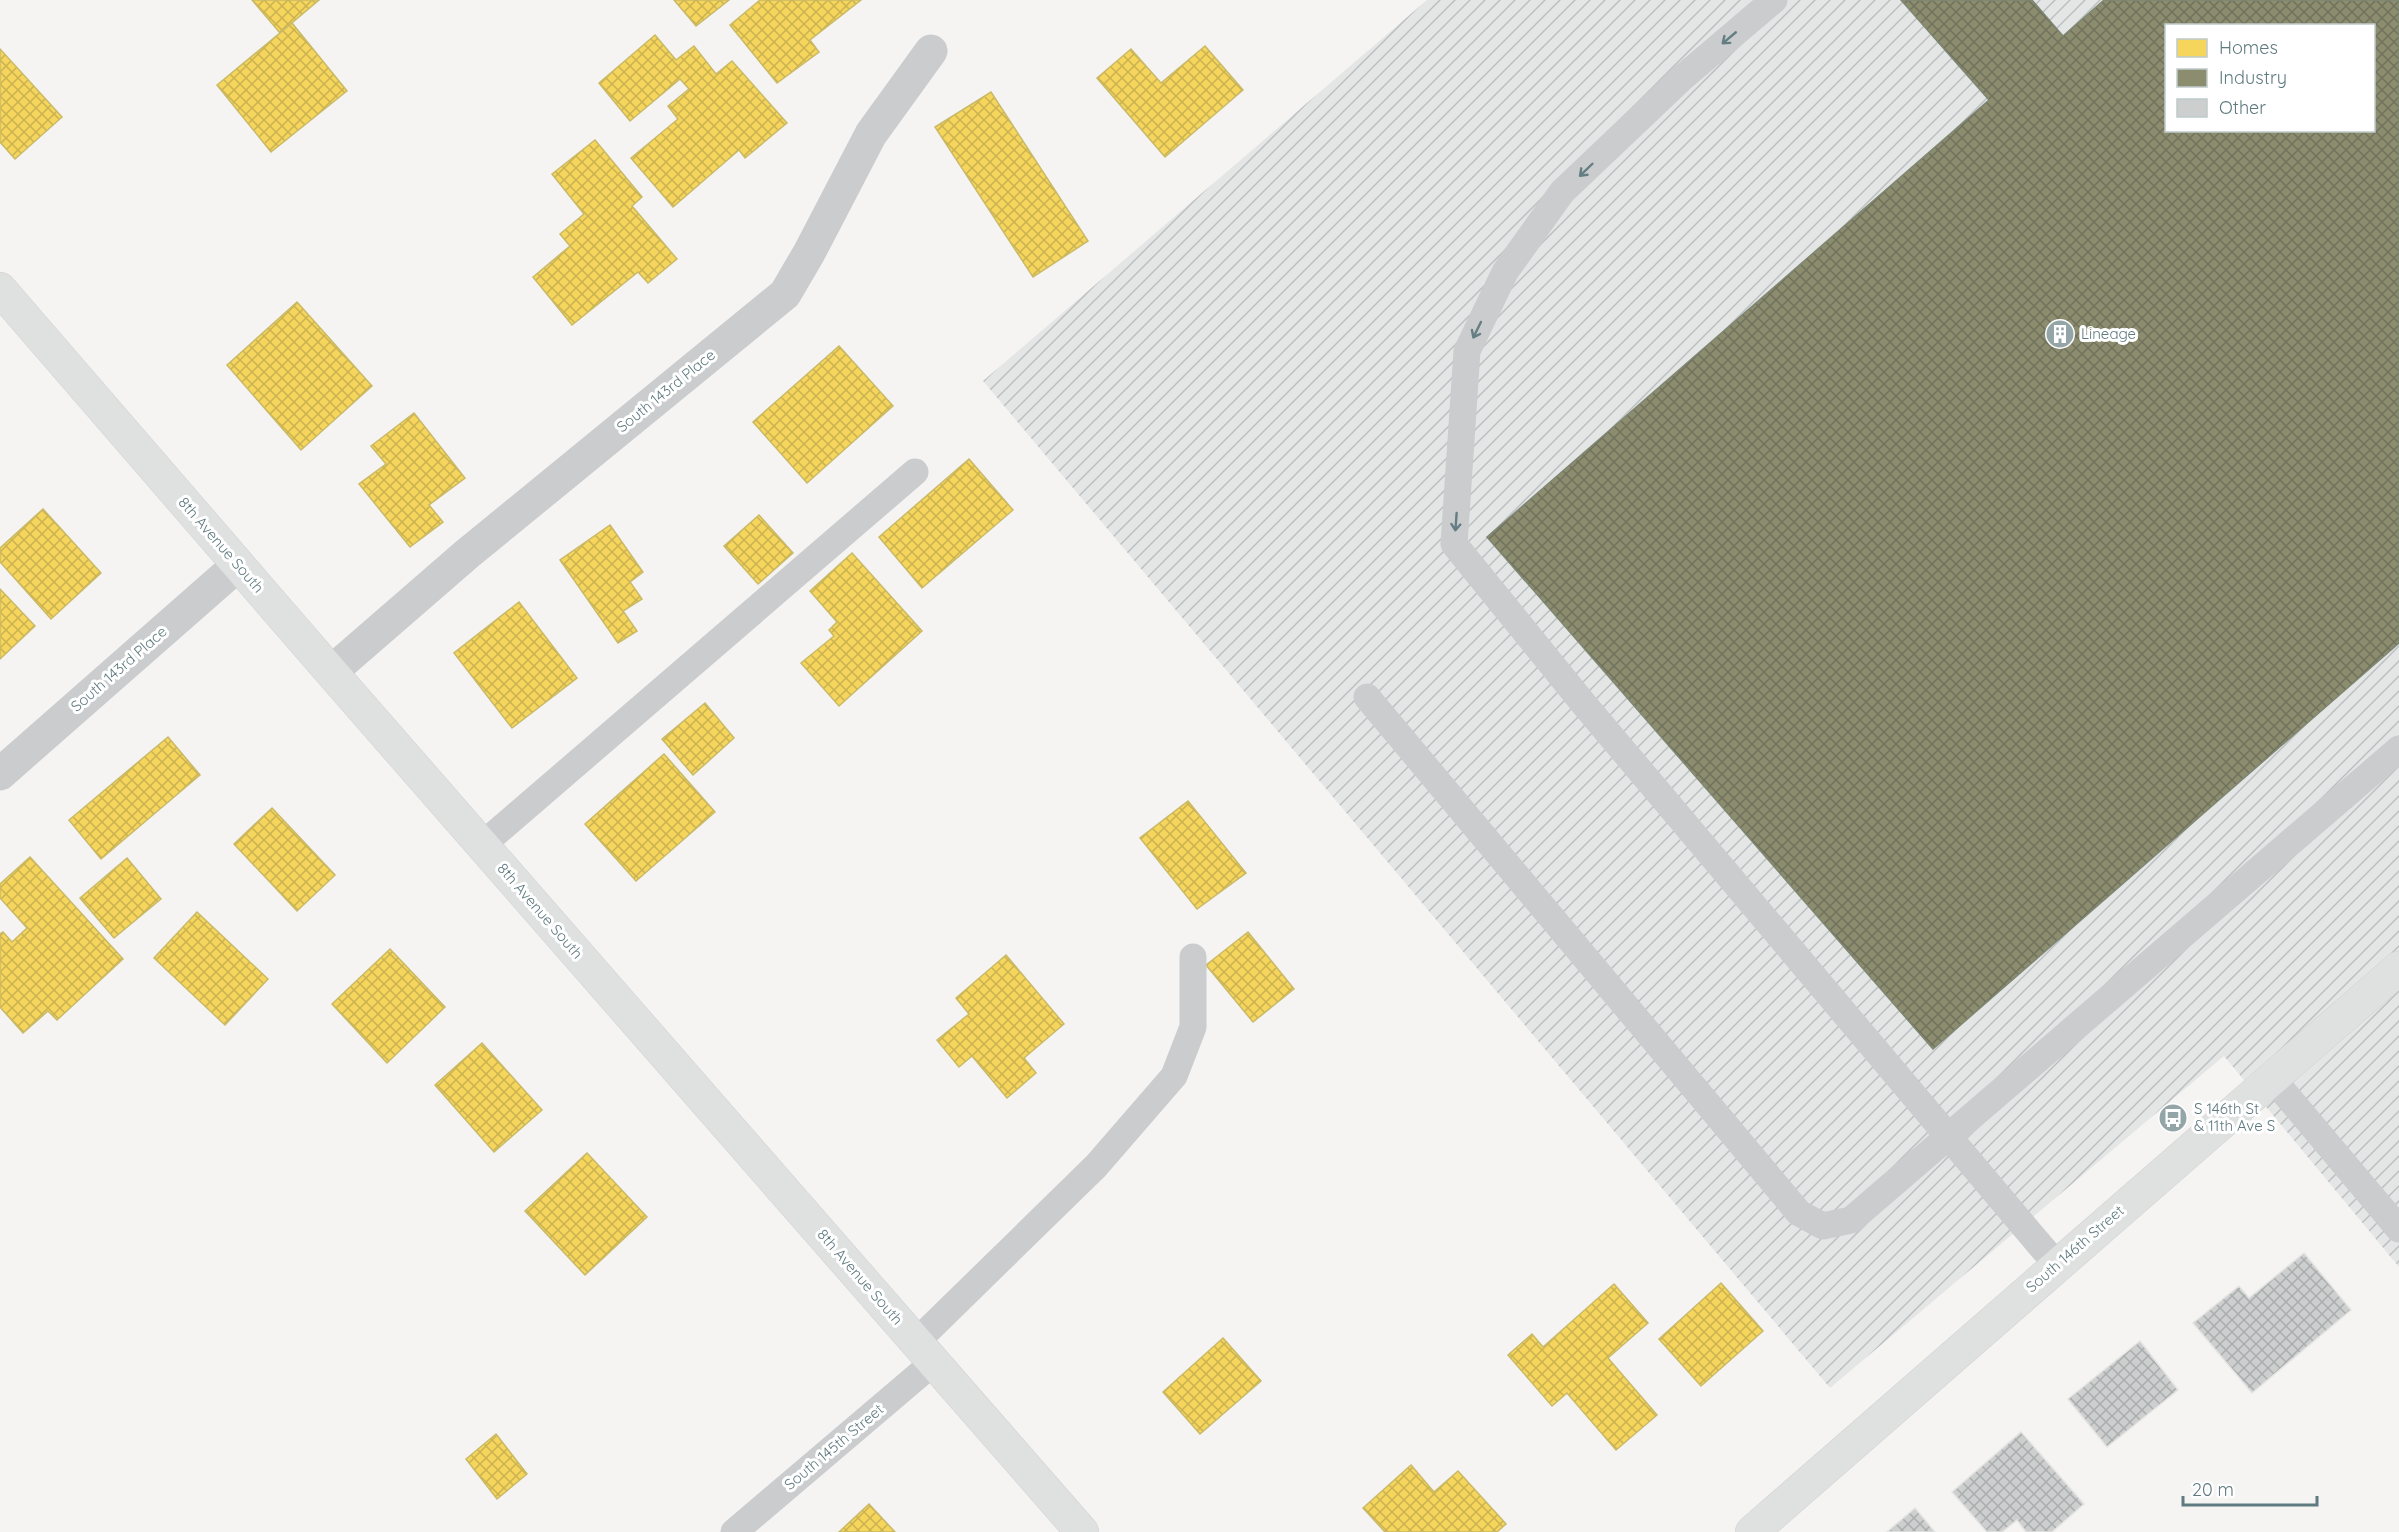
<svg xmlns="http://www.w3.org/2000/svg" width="2399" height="1532" font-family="Quicksand,sans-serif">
<defs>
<pattern id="industrial-furrows" width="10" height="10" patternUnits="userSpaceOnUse" patternTransform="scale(1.5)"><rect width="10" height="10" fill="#e4e6e6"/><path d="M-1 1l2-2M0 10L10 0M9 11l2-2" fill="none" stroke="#bcbfc0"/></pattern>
<pattern id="homes-cross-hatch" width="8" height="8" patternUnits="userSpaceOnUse" patternTransform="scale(1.5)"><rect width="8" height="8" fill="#f6d55c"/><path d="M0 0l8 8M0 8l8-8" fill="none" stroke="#cab251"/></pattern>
<pattern id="industry-cross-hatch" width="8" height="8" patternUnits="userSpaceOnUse" patternTransform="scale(1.5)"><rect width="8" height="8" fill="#8c8c6e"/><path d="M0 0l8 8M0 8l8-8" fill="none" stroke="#70725c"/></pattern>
<pattern id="building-cross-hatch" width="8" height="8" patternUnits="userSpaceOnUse" patternTransform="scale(1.5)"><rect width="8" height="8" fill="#cdcfcf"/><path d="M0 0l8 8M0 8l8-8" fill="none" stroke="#aaadad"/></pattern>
</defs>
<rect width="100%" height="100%" fill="#f5f4f3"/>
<path fill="url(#industrial-furrows)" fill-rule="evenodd" d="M1427,0H2399V1267L2224,1056L1830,1388L983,381ZM2166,26H2374V130H2166Z"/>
<g fill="url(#homes-cross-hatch)" stroke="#c9ba67" stroke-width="1.5">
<path d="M252,0H319L280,33Z"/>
<path d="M674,0H729L696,26Z"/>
<path d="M760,0H861L810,40L819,52L777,83L730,25Z"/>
<path d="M292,23L347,91L271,152L217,85Z"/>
<path d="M655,35L676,60L694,46L716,74L732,61L787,123L745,158L739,150L673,207L631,158L678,119L668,106L689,89L680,79L630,121L599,83Z"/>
<path d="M1205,46L1243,90L1165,157L1097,78L1131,49L1161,83Z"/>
<path d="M0,49L62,117L15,159L0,142Z"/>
<path d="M991,92L1088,241L1033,277L935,127Z"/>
<path d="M595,140L642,197L632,206L677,259L648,283L638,272L572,325L533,277L570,246L560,234L584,214L552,174Z"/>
<path d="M297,302L372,386L301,450L227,365Z"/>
<path d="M839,346L893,406L807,483L753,422Z"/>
<path d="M414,413L465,478L429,505L443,522L410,547L359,484L386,464L371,446Z"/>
<path d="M969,459L1013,510L922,588L879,537Z"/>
<path d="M43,509L101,573L51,619L0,562V548Z"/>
<path d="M759,515L793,553L758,584L724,546Z"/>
<path d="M610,525L643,572L630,582L642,599L623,611L637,631L618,643L560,560Z"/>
<path d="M852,553L922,631L839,706L801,663L834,636L829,630L837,622L810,591Z"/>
<path d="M0,589L35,626L0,659Z"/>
<path d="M519,602L577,678L512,728L454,653Z"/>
<path d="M705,703L734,738L693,775L662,739Z"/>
<path d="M168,737L200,775L101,859L69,820Z"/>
<path d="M664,754L715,812L636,881L585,824Z"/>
<path d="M1188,801L1246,873L1197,909L1140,838Z"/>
<path d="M272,808L335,875L297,911L234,844Z"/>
<path d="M30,857L123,959L57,1020L48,1011L23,1033L0,1007V934L3,932L12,942L27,928L0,898V884Z"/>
<path d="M127,858L161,899L114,938L80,898Z"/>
<path d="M197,912L268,979L225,1025L154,958Z"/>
<path d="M1248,932L1294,989L1253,1022L1206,965Z"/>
<path d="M390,949L445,1007L387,1063L332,1004Z"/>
<path d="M1006,955L1064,1024L1024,1058L1036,1073L1007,1098L972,1056L959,1067L937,1040L969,1014L956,998Z"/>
<path d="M482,1043L542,1110L494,1152L435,1085Z"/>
<path d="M587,1153L647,1217L585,1275L525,1211Z"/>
<path d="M1721,1283L1763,1331L1701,1386L1659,1339Z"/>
<path d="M1614,1284L1648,1323L1608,1358L1657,1415L1616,1450L1567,1393L1552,1406L1508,1355L1532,1334L1543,1347Z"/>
<path d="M1223,1338L1261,1381L1200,1434L1163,1392Z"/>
<path d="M496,1434L527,1474L497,1499L466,1459Z"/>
<path d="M1411,1465L1434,1492L1458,1471L1506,1524L1497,1532H1385L1363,1508Z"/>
<path d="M869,1504L895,1532H839Z"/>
</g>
<path fill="url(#industry-cross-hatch)" stroke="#7e8773" stroke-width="1.5" fill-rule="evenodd" d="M1901,0H2032L2063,36L2104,0H2399V643L1933,1049L1487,537L1989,100ZM2166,26H2374V130H2166Z"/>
<g fill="url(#building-cross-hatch)" stroke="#e4e4e3" stroke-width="1.5">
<path d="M2304,1253L2351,1310L2252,1393L2193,1323L2239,1286L2249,1298Z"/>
<path d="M2140,1341L2178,1390L2107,1447L2068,1399Z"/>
<path d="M2021,1432L2084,1504L2052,1532H2026L2017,1520L2002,1532H1987L1952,1492Z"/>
<path d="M1915,1508L1935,1532H1887Z"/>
</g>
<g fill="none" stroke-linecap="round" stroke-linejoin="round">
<g stroke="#d1d2d3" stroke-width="34">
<g id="secondary">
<path d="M0,289L331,672L1082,1532"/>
<path d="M1752,1532L2399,968"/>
</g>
</g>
<g stroke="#cacccd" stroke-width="27">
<path d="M1774,0L1682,78L1562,192L1505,272L1467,351L1454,544L1583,703L2045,1251L2058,1264"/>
<path d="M1367,697L1799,1213L1823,1226L1851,1220L2399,749"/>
<path d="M482,845L915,472"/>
<path d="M2272,1078L2399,1229"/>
<path d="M916,1342L1096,1166L1174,1076L1193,1027V957"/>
<path d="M734,1532L934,1362"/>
</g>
<g stroke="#cacccd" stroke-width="33">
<path d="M331,672L467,554L785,294L809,253L871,134L931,51"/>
<path d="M0,774L238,565"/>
</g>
<use href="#secondary" stroke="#dfe0e0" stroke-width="33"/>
</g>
<defs><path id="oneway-shaft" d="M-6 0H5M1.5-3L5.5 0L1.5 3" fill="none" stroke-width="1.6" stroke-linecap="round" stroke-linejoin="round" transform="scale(1.5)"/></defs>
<g stroke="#647e84">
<use href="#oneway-shaft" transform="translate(1729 38) rotate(140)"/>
<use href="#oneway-shaft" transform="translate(1586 170) rotate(136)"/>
<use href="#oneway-shaft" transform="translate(1477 330) rotate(116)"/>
<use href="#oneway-shaft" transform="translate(1456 522) rotate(94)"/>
</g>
<defs>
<g id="building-disc" transform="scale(1.5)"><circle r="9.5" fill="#94a5a8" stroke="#fff"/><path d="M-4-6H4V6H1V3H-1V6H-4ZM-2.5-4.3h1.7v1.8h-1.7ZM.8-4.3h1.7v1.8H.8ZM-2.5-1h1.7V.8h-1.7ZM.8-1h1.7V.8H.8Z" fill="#fff"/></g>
<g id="bus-disc" transform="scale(1.5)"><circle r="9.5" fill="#94a5a8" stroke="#fff"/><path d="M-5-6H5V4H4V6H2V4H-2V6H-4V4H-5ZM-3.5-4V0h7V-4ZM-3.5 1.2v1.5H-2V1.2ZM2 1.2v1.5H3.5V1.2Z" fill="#fff"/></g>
</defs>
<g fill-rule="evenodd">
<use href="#building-disc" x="2060" y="334"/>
<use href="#bus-disc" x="2173" y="1118"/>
</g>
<g text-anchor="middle" stroke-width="6" stroke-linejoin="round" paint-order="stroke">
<g font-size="15" fill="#5f7a80" stroke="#fff" text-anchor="start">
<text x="2081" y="339">Lineage</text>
<text x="2194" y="1114">S 146th St<tspan x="2194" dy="17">&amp; 11th Ave S</tspan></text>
</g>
<g font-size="15" fill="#5f7a80" stroke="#fff">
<text transform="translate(666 391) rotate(-39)" y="5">South 143rd Place</text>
<text transform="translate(221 545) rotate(49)" y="5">8th Avenue South</text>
<text transform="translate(119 669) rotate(-41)" y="5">South 143rd Place</text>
<text transform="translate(540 911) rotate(49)" y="5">8th Avenue South</text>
<text transform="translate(2075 1249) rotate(-41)" y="5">South 146th Street</text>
<text transform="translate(860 1277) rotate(49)" y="5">8th Avenue South</text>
<text transform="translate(834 1447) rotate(-40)" y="5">South 145th Street</text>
</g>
</g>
<rect x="2165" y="24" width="210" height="108" fill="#ffffff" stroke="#bfcacc" stroke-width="1.5"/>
<rect x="2177" y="39" width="30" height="18" fill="#f6d55c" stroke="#bfcacc" stroke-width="1.5"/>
<text x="2219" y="54" font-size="18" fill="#5f7a80">Homes</text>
<rect x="2177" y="69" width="30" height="18" fill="#8c8c6e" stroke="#bfcacc" stroke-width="1.5"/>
<text x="2219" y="84" font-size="18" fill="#5f7a80">Industry</text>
<rect x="2177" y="99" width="30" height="18" fill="#cdcfcf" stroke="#bfcacc" stroke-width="1.5"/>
<text x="2219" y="114" font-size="18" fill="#5f7a80">Other</text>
<path d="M2183 1496v9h134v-9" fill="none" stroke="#5f7a80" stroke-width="3"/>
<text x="2192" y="1496" font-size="18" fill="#5f7a80" stroke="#ffffff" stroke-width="4.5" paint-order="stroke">20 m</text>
</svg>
